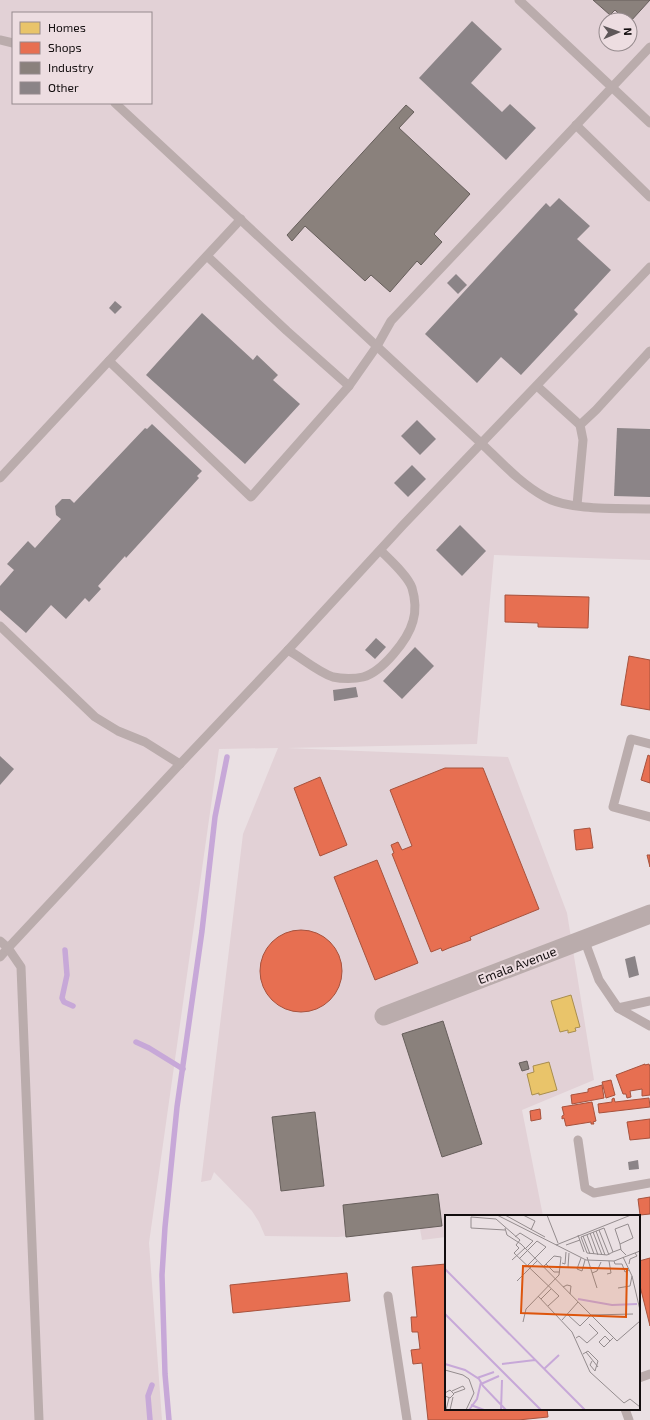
<svg xmlns="http://www.w3.org/2000/svg" width="650" height="1420" font-family="'Exo 2',sans-serif">
<rect width="100%" height="100%" fill="#eae0e3"/>
<path fill="#e2d1d6" fill-rule="evenodd" d="M0,0H650V560L494,555L477,744L287,748L508,757L567,913L594,1080L522,1110L543,1216H446V1237L422,1240L420,1229L338,1237L265,1236L259,1222L252,1211L214,1172L211,1180L201,1182L243,834L278,748L219,749L149,1243L162,1420H0ZM13,13H151V103H13ZM606,20H630V44H606Z"/>
<g fill="#e9c46a" stroke="#a88d4e">
<path d="M571,995L580,1027L575,1028L576,1031L568,1033V1030L560,1032L551,1001Z"/>
<path d="M549,1062L557,1090L539,1095V1093L532,1095L527,1074L534,1072L533,1066Z"/>
</g>
<g fill="#e76f51" stroke="#a7523d">
<path d="M505,595L589,597L588,628L538,627V623L505,622Z"/>
<path d="M629,656L650,660V710L621,705Z"/>
<path d="M648,755L650,756V783L641,780Z"/>
<path d="M445,768H483L539,909L470,937L471,940L449,948L442,951L441,948L431,952L392,854L394,853L391,845L398,842L402,850L412,846L390,790Z"/>
<path d="M320,777L347,845L320,856L294,788Z"/>
<path d="M590,828L593,848L576,850L574,830Z"/>
<path d="M647,855H650V867Z"/>
<path d="M377,860L418,963L375,980L334,877Z"/>
<circle cx="301" cy="971" r="41"/>
<path d="M645,1064V1065L649,1064L650,1067V1095L642,1096V1089L630,1091L631,1097L627,1098L626,1094H623L616,1075Z"/>
<path d="M611,1080L615,1095L606,1098L602,1082Z"/>
<path d="M602,1085L604,1098L572,1104L571,1095L588,1092V1089Z"/>
<path d="M614,1098L615,1102L649,1098L650,1107L599,1113L598,1104L612,1102V1099Z"/>
<path d="M592,1102L596,1121L593,1122L594,1124H591V1122L566,1126L564,1118L562,1119V1116L564,1115L562,1107Z"/>
<path d="M540,1109L541,1119L531,1121L530,1111Z"/>
<path d="M650,1119V1138L630,1140L627,1122Z"/>
<path d="M650,1197V1214L640,1215L638,1199Z"/>
<path d="M650,1258V1326L639,1282V1261Z"/>
<path d="M446,1264V1409H547L548,1417L518,1420H428L422,1363L413,1364L411,1350L420,1349L418,1332H412L411,1317H417L412,1267Z"/>
<path d="M347,1273L350,1301L233,1313L230,1285Z"/>
</g>
<g fill="#8a817c" stroke="#665e5b">
<path d="M593,0H650L630,22V20H625L615,10L610,15Z"/>
<path d="M406,105L414,112L399,128L470,194L434,234L442,242L421,265L417,261L390,292L371,275L365,281L305,226L292,241L287,235Z"/>
<path d="M443,1021L482,1144L442,1157L402,1034Z"/>
<path d="M527,1061L529,1069L522,1071L519,1063Z"/>
<path d="M315,1112L324,1186L281,1191L272,1117Z"/>
<path d="M438,1194L442,1226L346,1237L343,1205Z"/>
</g>
<g fill="none" stroke-linecap="round" stroke-linejoin="round">
<g stroke="#c7a8d8" stroke-width="5.5">
<path d="M65,950L67,975L62,998L64,1002L73,1006"/>
<path d="M136,1042L149,1048L183,1069"/>
<path d="M150,1420L148,1396L152,1385"/>
<path d="M169,1420L165,1374L162,1275L165,1227L177,1107L202,931L215,817L227,757"/>
</g>
</g>
<g fill="#8b8487">
<path d="M472,21L502,49L471,83L502,112L510,104L536,128L506,160L419,78Z"/>
<path d="M559,198L590,226L577,239L611,270L574,310L578,314L521,375L501,357L477,383L425,334L546,203L550,207Z"/>
<path d="M456,274L467,285L458,294L447,283Z"/>
<path d="M115,301L122,307L115,314L109,308Z"/>
<path d="M202,313L253,360L257,355L278,375L273,380L300,404L245,464L146,375Z"/>
<path d="M417,420L436,439L420,455L401,436Z"/>
<path d="M152,424L202,471L197,476L199,478L126,558L125,556L98,586L101,589L89,602L85,598L66,619L51,605L26,633L0,610V586L14,570L7,564L28,541L35,548L61,519L56,515L55,506L62,499H70L74,503L145,428L147,429Z"/>
<path d="M617,428L650,429V497L614,496Z"/>
<path d="M412,465L426,479L408,497L394,483Z"/>
<path d="M460,525L486,551L462,576L436,550Z"/>
<path d="M376,638L386,647L375,659L365,650Z"/>
<path d="M415,647L434,666L402,699L383,681Z"/>
<path d="M356,687L358,697L334,701L333,690Z"/>
<path d="M0,756L14,769L0,785Z"/>
<path d="M635,956L639,975L629,978L625,959Z"/>
<path d="M638,1160L639,1169L629,1170L628,1162Z"/>
</g>
<g fill="none" stroke-linecap="round" stroke-linejoin="round">
<g stroke="#baacac" stroke-width="9">
<path d="M519,0L650,123"/>
<path d="M0,40L13,43"/>
<path d="M115,103L482,444C501,462 521,484 545,497C570,511 621,508 650,509"/>
<path d="M576,125L650,197"/>
<path d="M207,256L287,331L349,386"/>
<path d="M109,361L251,497L349,386L377,346L391,321L650,47"/>
<path d="M537,386L580,425"/>
<path d="M0,478L241,219"/>
<path d="M577,505L583,440L580,425L596,410L650,351"/>
<path d="M0,626L95,717L118,731L145,742L180,764"/>
<path d="M288,650C302,658 318,672 333,677C342,679 355,679 363,677C382,672 408,640 413,621C416,611 415,598 412,588C408,576 390,560 381,551"/>
<path d="M650,744L631,739L613,807L650,817"/>
<path d="M584,939L599,980L618,1008L650,1026"/>
<path d="M0,941L8,948L0,957"/>
<path d="M618,1008L650,1001"/>
<path d="M578,1140L585,1188L594,1193L650,1183"/>
<path d="M388,1296L407,1420"/>
<path d="M639,1378L650,1374"/>
<path d="M625,1409L629,1420"/>
<path d="M39,1420L21,967L8,948L180,764L288,650L403,525L650,267"/>
</g>
<path stroke="#baacac" stroke-width="19" d="M384,1016L650,914"/>
</g>
<g text-anchor="middle" stroke-width="4" stroke-linejoin="round" paint-order="stroke">
<g font-size="13" fill="#120d0e" stroke="#eddde1">
<text transform="translate(517 965) rotate(-21)" y="5">Emala Avenue</text>
</g>
</g>
<g transform="translate(445 1215)">
<rect width="195" height="195" fill="#eae0e3"/>
<path fill="none" stroke="#c7a8d8" stroke-width="2" d="M0,54L140,195M133,84L167,90L192,89M0,99L96,195M0,149L20,155L34,164L38,171L61,195M57,149L90,145M99,154L114,140M32,163L49,157M36,169L54,161M26,190L39,195M24,195L32,184L36,167M56,195L57,165"/>
<path fill="none" stroke="#948c8e" stroke-width="1" d="M52,0L141,45L169,46L195,36M60,0L100,22M78,0L90,6L86,15M102,0L113,28M60,13L62,20L76,29L146,100L188,99M60,15L26,13V2L51,4L75,25L71,30L74,33L69,38L114,81L103,91M154,15L164,40M151,16L160,40M148,17L157,40M145,18L153,40M133,20L139,37M142,20L149,39M138,21L145,39M70,22L75,18L88,26L80,34M175,29L170,14L183,9L188,23L175,29L176,35L181,40M111,30L186,0M121,30L135,25M168,37L162,40L142,38L136,22L159,13L168,37L176,34M142,42L152,73M178,42L187,61L195,95M136,43L132,54L137,56L140,45M74,44L92,26L101,32L82,51M67,45L80,33M169,46L170,49H177L180,57L184,55M117,48L120,49L121,37M101,49L109,57H115M184,49L185,44L192,41L190,38M123,52L124,38M147,58L152,56L156,47M162,59L166,58L164,46M72,66L92,46M118,72L122,70L126,71L125,79M173,73L185,71L187,61M93,81L127,117L145,157L179,188L185,184L195,192M96,84L106,74M123,100L135,111L146,100L172,126L195,106M117,105L133,87M78,107L81,94L114,60L116,42L109,41L98,52M131,123L134,121L142,128L153,118L144,109M165,126L160,121L154,127L159,132L168,123M141,137L153,152M138,139L143,136L153,146L150,156L145,150L147,146M0,155L18,160L24,164L29,178L21,195M7,176L18,171L20,174L9,178M0,178L5,175L9,179L5,183L0,181M1,195L4,183M5,195L8,182"/>
<path fill="#dd550c" fill-opacity="0.15" stroke="#dd550c" stroke-width="2" d="M78,51L182,54L181,102L76,98Z"/>
<rect width="195" height="195" fill="none" stroke="#120d0e" stroke-width="2"/>
</g>
<rect x="12" y="12" width="140" height="92" fill="#eddde1" stroke="#958a8d"/>
<rect x="20" y="22" width="20" height="12" fill="#e9c46a" stroke="#958a8d"/>
<text x="48" y="32" font-size="12" fill="#120d0e">Homes</text>
<rect x="20" y="42" width="20" height="12" fill="#e76f51" stroke="#958a8d"/>
<text x="48" y="52" font-size="12" fill="#120d0e">Shops</text>
<rect x="20" y="62" width="20" height="12" fill="#8a817c" stroke="#958a8d"/>
<text x="48" y="72" font-size="12" fill="#120d0e">Industry</text>
<rect x="20" y="82" width="20" height="12" fill="#8b8487" stroke="#958a8d"/>
<text x="48" y="92" font-size="12" fill="#120d0e">Other</text>
<g transform="translate(618 32) rotate(88)"><circle r="19" fill="#eddde1" stroke="#958a8d"/>
<path d="M0-3L7 15L0 10L-7 15Z" fill="#5e5759"/>
<text y="-6" font-size="11" font-weight="bold" text-anchor="middle" fill="#120d0e">N</text>
</g>
</svg>
